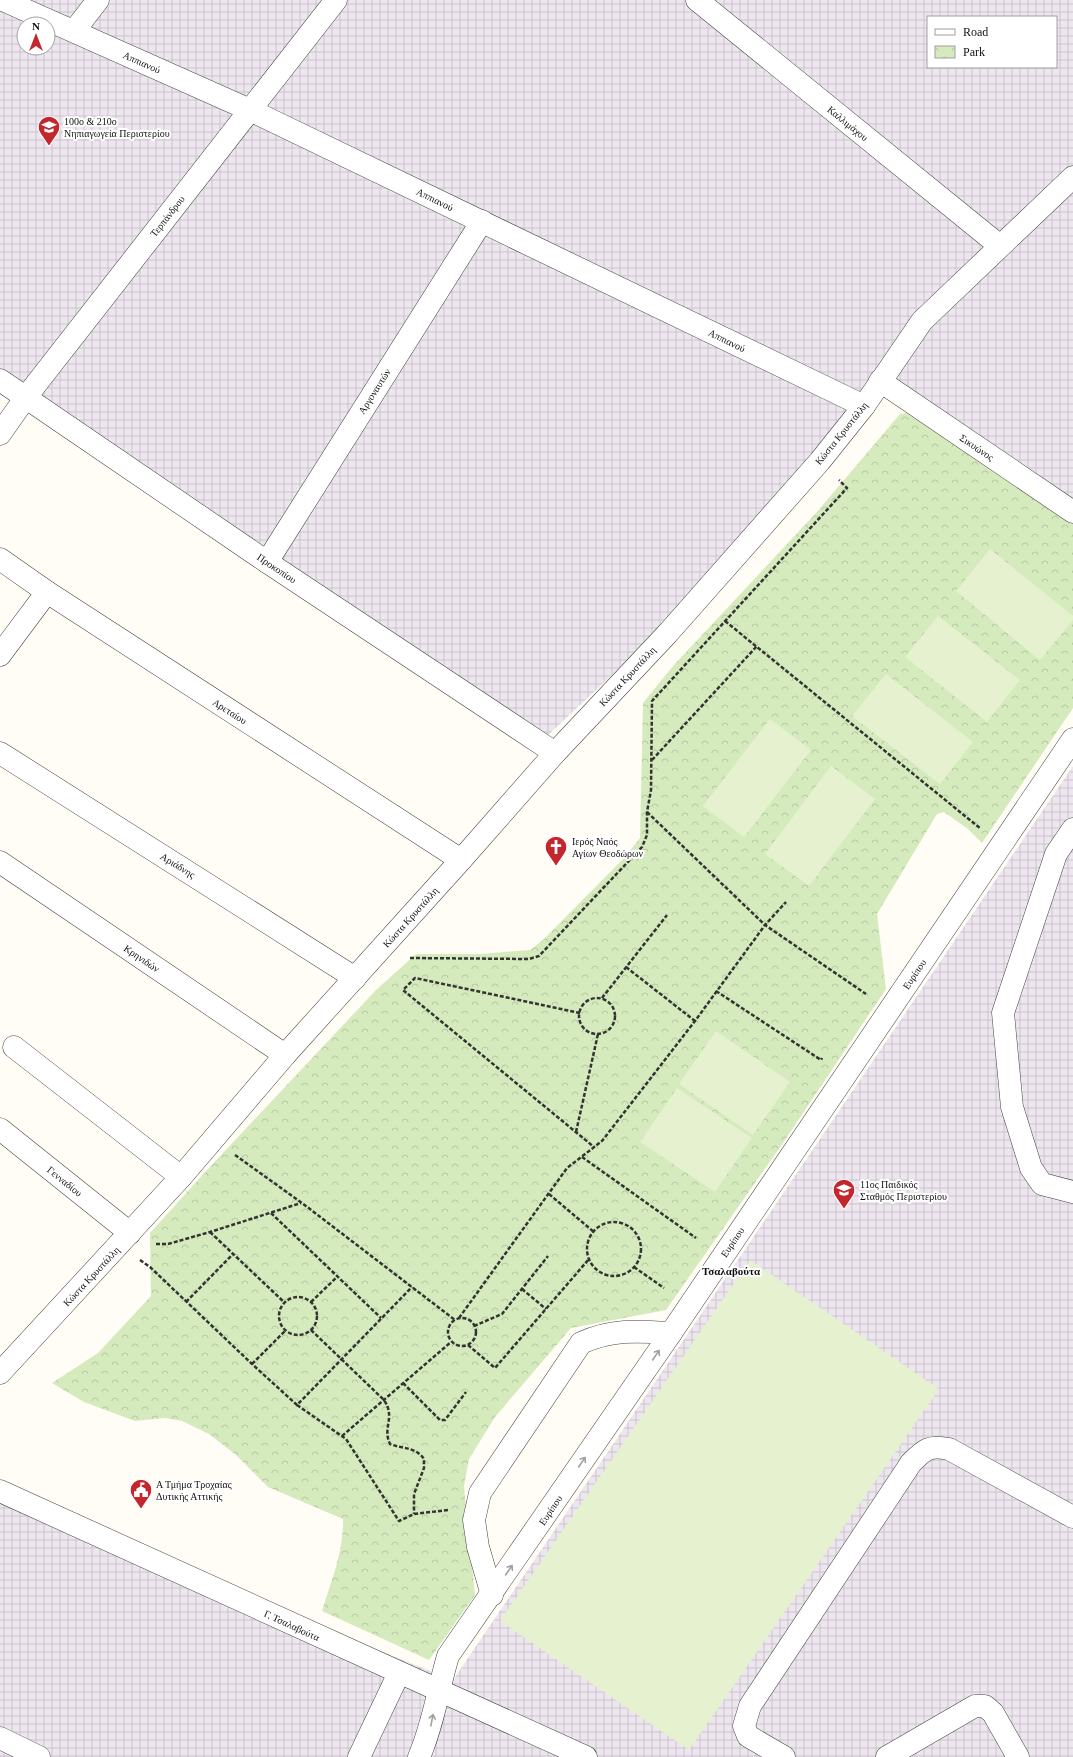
<svg xmlns="http://www.w3.org/2000/svg" width="1073" height="1757" font-family="Georgia,serif">
<defs>
<pattern id="industrial-grid" width="8" height="8" patternUnits="userSpaceOnUse"><rect width="8" height="8" fill="#eee6ef"/><path d="M0 4h8M4 0v8" fill="none" stroke="#cbc4cc"/></pattern>
<pattern id="park-crowns" width="20" height="18" patternUnits="userSpaceOnUse"><rect width="20" height="18" fill="#d5ebbd"/><path d="M2 6a3 3 0 1 1 6 0M12 15a3 3 0 1 1 6 0" fill="none" stroke="#b6c8a1"/></pattern>
</defs>
<rect width="100%" height="100%" fill="#fffdf5"/>
<g fill="url(#industrial-grid)" fill-rule="evenodd">
<path d="M0,0H1073V499L885,372L643,646L545,738L0,372ZM928,17H1056V67H928ZM24,24H48V48H24Z"/>
<path d="M1073,766V1757H0V1499L453,1680Z"/>
</g>
<path fill="url(#park-crowns)" d="M906,413L1011,479L1073,522V708L982,843L968,829L944,812L937,814L877,914L886,989L783,1143L666,1310L571,1328L495,1417L469,1459L464,1486L475,1595L429,1660L322,1611C331,1581 344,1551 343,1519L268,1487L236,1455L209,1434L182,1421L165,1418L135,1421L84,1402L52,1383L98,1353L151,1296L150,1233L208,1169L376,990L416,954H480L530,950L543,940L624,858L640,838L643,703L673,666L816,513L900,414Z"/>
<g fill="#e6f2cf">
<path d="M990,549L1073,616V620L1040,660L956,591Z"/>
<path d="M938,616L1020,680L987,722L905,657Z"/>
<path d="M886,674L973,742L940,784L852,716Z"/>
<path d="M770,719L811,750L744,837L703,806Z"/>
<path d="M831,766L875,799L809,886L765,854Z"/>
<path d="M716,1031L790,1082L753,1135L679,1084Z"/>
<path d="M677,1088L752,1138L715,1192L640,1142Z"/>
<path d="M750,1260L939,1389L689,1750L500,1621Z"/>
</g>
<g fill="none" stroke-linecap="round" stroke-linejoin="round">
<g stroke="#444" stroke-width="23">
<g id="minor">
<path d="M3,0L250,110L864,406"/>
<path d="M697,0L1000,246"/>
<path d="M74,31L98,0"/>
<path d="M0,380L267,562L555,753"/>
<path d="M880,381L1073,512"/>
<path d="M0,434L26,397L336,0"/>
<path d="M0,559L47,592L461,860"/>
<path d="M267,562L482,221"/>
<path d="M0,655L47,592"/>
<path d="M0,753L355,978"/>
<path d="M1073,829L1056,854L1003,1013L1012,1107L1031,1168L1042,1184L1073,1192"/>
<path d="M0,862L285,1055"/>
<path d="M14,1047L181,1177"/>
<path d="M0,1129L130,1233"/>
<path d="M0,1373L181,1177L285,1055L461,860L555,753L668,633L820,461L864,406L922,321L1073,177"/>
<path d="M0,1491L586,1757"/>
<path d="M492,1595L478,1547L474,1520L480,1493L581,1343C612,1329 638,1331 671,1333"/>
<path d="M0,1738L39,1757"/>
<path d="M359,1757L399,1673"/>
<path d="M419,1757C433,1725 438,1690 448,1656L671,1333L1073,739"/>
<path d="M784,1757L748,1736L744,1726L750,1706L911,1463C925,1449 929,1445 949,1449L1073,1517"/>
<path d="M887,1757L975,1706H985L993,1713L1018,1757"/>
</g>
</g>
<g stroke="#333" stroke-width="2.5" stroke-dasharray="4 2" stroke-linecap="butt">
<path d="M725,621L981,829"/>
<path d="M652,760L757,646"/>
<path d="M647,812L765,925L866,994"/>
<path d="M410,958L529,959L539,956L642,847L647,835V812L651,790L652,701L847,488L839,480"/>
<path d="M626,967L695,1021"/>
<path d="M716,991L821,1060L822,1058"/>
<path d="M602,998L667,915"/>
<circle cx="597" cy="1016" r="18"/>
<path d="M580,1013L415,978L403,990L594,1147"/>
<path d="M576,1132L598,1034"/>
<path d="M235,1155L302,1203L455,1320"/>
<path d="M582,1157L696,1238"/>
<path d="M549,1194L594,1232"/>
<path d="M271,1213L381,1318"/>
<circle cx="614" cy="1249" r="27"/>
<path d="M210,1232L285,1303"/>
<path d="M156,1244H168L210,1232L301,1203"/>
<path d="M140,1260L150,1267L252,1364L297,1405L412,1287"/>
<path d="M634,1267L664,1288"/>
<path d="M522,1289L546,1309"/>
<circle cx="298" cy="1316" r="19"/>
<path d="M186,1302L233,1254"/>
<path d="M311,1302L337,1277"/>
<circle cx="462" cy="1332" r="14"/>
<path d="M459,1318L567,1168L602,1141L695,1021L765,925L786,902"/>
<path d="M474,1326L502,1314L548,1256"/>
<path d="M311,1330L384,1400C396,1418 382,1427 390,1444C403,1449 416,1447 424,1459V1468L414,1494V1514"/>
<path d="M468,1345L495,1368L589,1259"/>
<path d="M252,1364L285,1331"/>
<path d="M403,1383L440,1420H445L466,1392"/>
<path d="M297,1405L346,1439L399,1521L414,1514L448,1510"/>
<path d="M342,1436L451,1342"/>
</g>
<use href="#minor" stroke="#fff" stroke-width="22"/>
</g>
<defs><path id="oneway-shaft" d="M-6 0H5M1.5-3L5.5 0L1.5 3" fill="none" stroke-width="1.6" stroke-linecap="round" stroke-linejoin="round"/></defs>
<g stroke="#a0a0a0">
<use href="#oneway-shaft" transform="translate(656 1355) rotate(-56)"/>
<use href="#oneway-shaft" transform="translate(582 1462) rotate(-56)"/>
<use href="#oneway-shaft" transform="translate(509 1570) rotate(-56)"/>
<use href="#oneway-shaft" transform="translate(432 1720) rotate(-79)"/>
</g>
<defs>
<g id="school-pin" transform="scale(1.15)"><path d="M0 17L-7.5 6A9.5 9.5 0 1 1 7.5 6Z" fill="#c4262e" stroke="#fff"/><path d="M0-5L7-2L0 1L-7-2ZM-4 1L0 2.5L4 1V4Q0 6-4 4Z" fill="#fff"/></g>
<g id="church-pin" transform="scale(1.15)"><path d="M0 17L-7.5 6A9.5 9.5 0 1 1 7.5 6Z" fill="#c4262e" stroke="#fff"/><path d="M-1.2-6h2.4v3.5h3.3v2.4h-3.3V6h-2.4V-.1h-3.3v-2.4h3.3Z" fill="#fff"/></g>
<g id="civic-pin" transform="scale(1.15)"><path d="M0 17L-7.5 6A9.5 9.5 0 1 1 7.5 6Z" fill="#c4262e" stroke="#fff"/><path d="M-.6-6.5H3V-4.5H.6V-3L4-1V1h2V6H-6V1h2V-1L-.6-3ZM-1.2 2.5V6h2.4V2.5Z" fill="#fff"/></g>
</defs>
<g fill-rule="evenodd">
<use href="#school-pin" x="49" y="127"/>
<use href="#church-pin" x="556" y="847"/>
<use href="#school-pin" x="844" y="1190"/>
<use href="#civic-pin" x="141" y="1490"/>
</g>
<g text-anchor="middle" stroke-width="4" stroke-linejoin="round" paint-order="stroke">
<g font-size="10" fill="#111" stroke="#fff">
<text transform="translate(142 62) rotate(24)" y="4">Αππιανού</text>
<text transform="translate(848 123) rotate(39)" y="4">Καλλιμάχου</text>
<text transform="translate(435 199) rotate(26)" y="4">Αππιανού</text>
<text transform="translate(167 216) rotate(-52)" y="4">Τερπάνδρου</text>
<text transform="translate(727 340) rotate(26)" y="4">Αππιανού</text>
<text transform="translate(374 391) rotate(-58)" y="4">Αργοναυτών</text>
<text transform="translate(841 433) rotate(-51)" y="4">Κώστα Κρυστάλλη</text>
<text transform="translate(977 447) rotate(34)" y="4">Σικυώνος</text>
<text transform="translate(277 568) rotate(34)" y="4">Προκοπίου</text>
<text transform="translate(627 676) rotate(-47)" y="4">Κώστα Κρυστάλλη</text>
<text transform="translate(230 711) rotate(33)" y="4">Αρεταίου</text>
<text transform="translate(178 865) rotate(32)" y="4">Αριάδνης</text>
<text transform="translate(410 917) rotate(-48)" y="4">Κώστα Κρυστάλλη</text>
<text transform="translate(142 958) rotate(34)" y="4">Κρηνιδών</text>
<text transform="translate(914 974) rotate(-56)" y="4">Ευρίπου</text>
<text transform="translate(65 1181) rotate(39)" y="4">Γενναδίου</text>
<text transform="translate(732 1242) rotate(-56)" y="4">Ευρίπου</text>
<text transform="translate(91 1276) rotate(-47)" y="4">Κώστα Κρυστάλλη</text>
<text transform="translate(550 1510) rotate(-56)" y="4">Ευρίπου</text>
<text transform="translate(292 1625) rotate(25)" y="4">Γ. Τσαλαβούτα</text>
</g>
<g font-size="10" fill="#111" stroke="#fff" text-anchor="start">
<text x="64" y="125">100ο &amp; 210ο<tspan x="64" dy="12">Νηπιαγωγεία Περιστερίου</tspan></text>
<text x="572" y="845">Ιερός Ναός<tspan x="572" dy="12">Αγίων Θεοδώρων</tspan></text>
<text x="860" y="1188">11ος Παιδικός<tspan x="860" dy="12">Σταθμός Περιστερίου</tspan></text>
<text x="156" y="1488">Α Τμήμα Τροχαίας<tspan x="156" dy="12">Δυτικής Αττικής</tspan></text>
</g>
<g font-size="11" font-weight="bold" fill="#111" stroke="#fff">
<text x="731" y="1275">Τσαλαβούτα</text>
</g>
</g>
<rect x="927" y="16" width="130" height="52" fill="#ffffff" stroke="#a0a0a0"/>
<rect x="935" y="29" width="20" height="6" fill="#ffffff" stroke="#a0a0a0"/>
<text x="963" y="36" font-size="12" fill="#111111">Road</text>
<rect x="935" y="46" width="20" height="12" fill="url(#park-crowns)" stroke="#a0a0a0"/>
<text x="963" y="56" font-size="12" fill="#111111">Park</text>
<g transform="translate(36 36)"><circle r="19" fill="#ffffff" stroke="#a0a0a0"/>
<path d="M0-3L7 15L0 10L-7 15Z" fill="#c4262e"/>
<text y="-6" font-size="11" font-weight="bold" text-anchor="middle" fill="#111111">N</text>
</g>
</svg>
